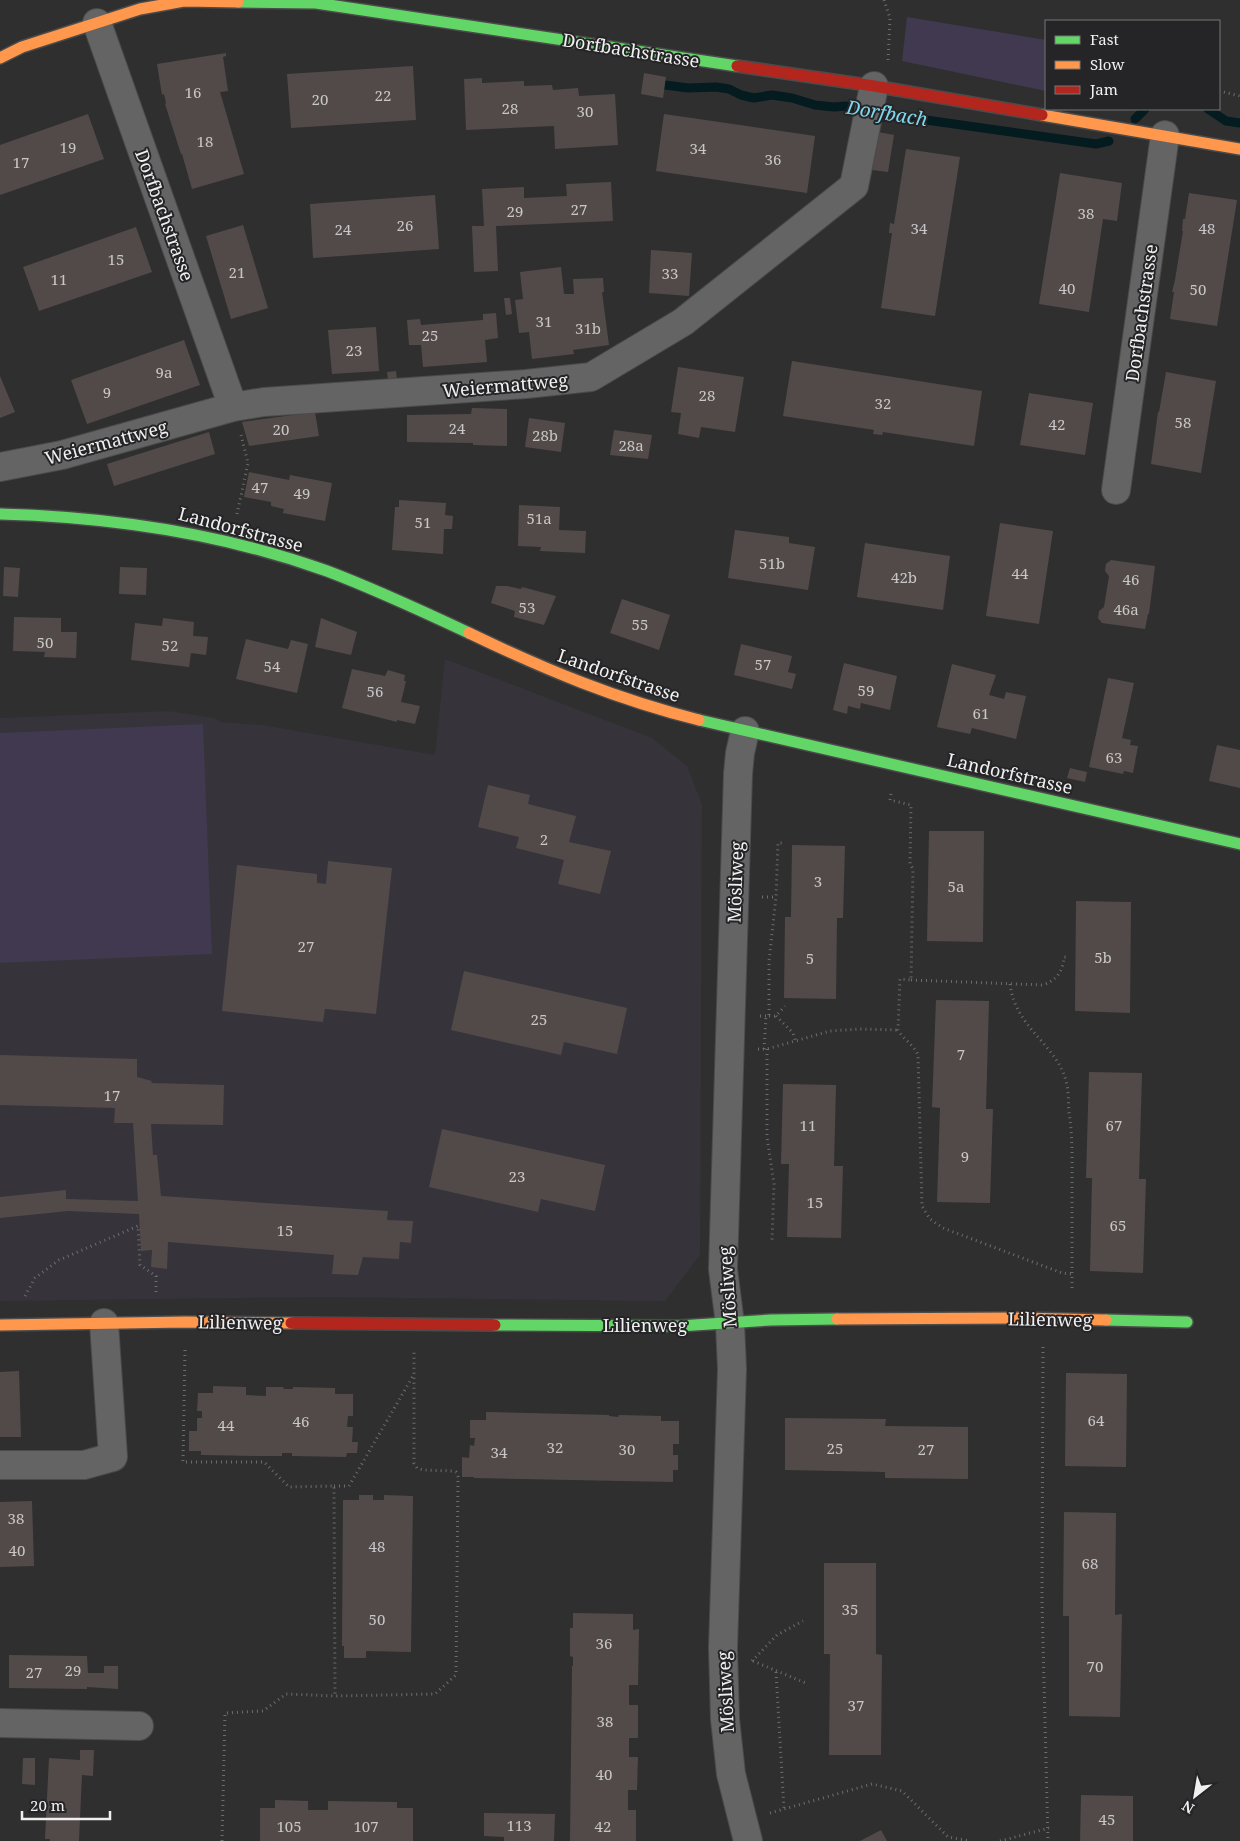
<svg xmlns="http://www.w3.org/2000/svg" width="1240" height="1841" font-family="'Noto Serif',serif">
<rect width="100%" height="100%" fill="#2f2f2f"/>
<path fill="#36333a" d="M445,659L652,738L687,766L702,804L700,1255L665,1301L325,1297L0,1301V718L168,711L214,718L221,722L262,725L435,755Z"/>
<path fill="#40394f" d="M907,17L1046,40V91L902,61Z
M203,724L212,954L0,963V733Z"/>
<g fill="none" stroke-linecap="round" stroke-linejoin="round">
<path stroke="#041b20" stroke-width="9" d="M665,85L688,88L716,87L729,89L741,95L754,98L772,95L792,98L815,105L834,107L846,106L857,111L882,117L898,116L1096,144L1109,141
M1208,109L1226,121L1240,123
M1135,119L1145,109"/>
</g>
<path fill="#524a49" d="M226,53V56L223,57L228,91L220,92L244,174L192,189L182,154H181L165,104L166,103L164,94L162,95L157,64Z
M413,66L416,120L291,128L287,74Z
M644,73L666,77L663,98L641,94Z
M482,78V83L524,81V86L552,85L553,90L578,88L579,96L615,94L618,145L555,149L554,126L466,130L464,79Z
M88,114L104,159L0,195V145Z
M664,114L815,136L807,193L656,171Z
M878,132L894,135L888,172L872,170Z
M906,149L960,157L935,316L881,308L892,233H889L890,223L894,224Z
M1060,173L1122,183L1117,221L1103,219L1089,312L1039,304Z
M611,182L613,221L496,226L498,271L474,272L472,226H484L482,189L524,187V198L567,196L566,184Z
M1189,193L1237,200L1217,326L1170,319L1174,292H1172L1175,280L1183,231H1182L1183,219H1185Z
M435,195L439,249L313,258L310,204Z
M243,225L268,308L231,319L206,236Z
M136,227L152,272L39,311L23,267Z
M651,250L692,253L689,296L649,293Z
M561,267L564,294H574L573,279L603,278L604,292H602L609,345L573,350L574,354L532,359L529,332L519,333L515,300L523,299L520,272Z
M504,298H510L512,314L506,315Z
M496,313L498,338L485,340L487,362L423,367L421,345H409L407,320L420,319L421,325L483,320V314Z
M376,327L379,371L332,374L328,330Z
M184,340L200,385L87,424L71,380Z
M792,361L982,391L974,446L883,432L882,435L873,434L874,430L783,416Z
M678,367L744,377L735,432L701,427L699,438L678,434L681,413L671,412Z
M396,371L397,380H388L387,372Z
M1166,372L1216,381L1201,473L1151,464L1158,412H1159Z
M0,376L15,412L0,418Z
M1029,393L1093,403L1085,455L1020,445Z
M472,408L507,409V446L473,445V443L407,442V415L471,414Z
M315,412L319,436L249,446L242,422Z
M529,418L565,423L561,452L525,447Z
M614,430L652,435L648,459L610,455Z
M209,432L215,454L114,486L107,464Z
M249,472L289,480L290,475L332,483L325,521L283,513L284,509L271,506V502L244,497Z
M399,500L446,503L445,515L453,516L452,529H444L443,554L392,550L395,507H399Z
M519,505L560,507L559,530L586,531L585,553L540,551L541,547L518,546Z
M1000,523L1053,531L1039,624L986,616Z
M735,530L789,537V543L815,547L808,590L728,578Z
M865,543L950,556L943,610L857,597Z
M1111,560L1155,566L1149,614H1148L1145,629L1102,623L1098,618L1099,611L1104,607L1109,576L1105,571L1106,564Z
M4,567L20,568L18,597L3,596Z
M120,567L147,568L146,595L119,594Z
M496,586H507L521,589L522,587L556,596L544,625L514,617L515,611L491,603Z
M622,599L670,615L659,650L610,633Z
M14,617L61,618V632H77L76,658L44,657L45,652L13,651Z
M163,618L194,622L193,636L208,637L206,655L191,653L189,667L131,660L135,623L162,626Z
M321,618L357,632L351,655L315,647Z
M246,639L288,649L291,640L308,644L297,693L236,679Z
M741,644L792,656L788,672L796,674L792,689L734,675Z
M844,663L897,676L890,710L861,703L860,709L848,706L847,714L833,710Z
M952,664L996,675L989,695L1004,699L1006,692L1026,696L1016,739L972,728L970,734L937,727Z
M352,669L385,676L388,670L405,675L404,681H406L401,702L420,706L415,724L397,720V722L342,708Z
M1108,678L1134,683L1122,738L1131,740L1130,745L1138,746L1133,773L1124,771L1123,774L1089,767Z
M1217,745L1240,750V788L1209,781Z
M1070,768L1087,772L1085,782L1067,778Z
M488,785L530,795L528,804L576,816L569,842L611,851L600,894L558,884L564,860L516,848L519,837L478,827Z
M929,831H984L983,942L927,941Z
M792,845L845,846L843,918H837L836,999L784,998L785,917H791Z
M328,861L392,868L376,1014L325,1009L323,1022L222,1011L237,865L317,874V883L326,884Z
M1076,901L1131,902L1130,1013L1075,1011Z
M464,971L627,1008L617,1054L564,1042L561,1055L451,1030Z
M936,1000L989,1001L986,1109H993L990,1203L937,1202L940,1108L932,1107Z
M0,1055L137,1059V1077L152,1081L151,1083L224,1085L223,1125L151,1124L153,1155H157L161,1196L388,1211L387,1220L413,1221L411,1243L400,1242L399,1259L363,1257L358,1275L332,1274L334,1255L168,1242L167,1269L151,1267L152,1250L141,1251L139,1214L68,1211L0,1218V1197L66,1190V1199L138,1201L133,1123H114L115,1108L0,1105Z
M1089,1072L1142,1073L1139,1179H1146L1143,1273L1090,1271L1092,1178H1086Z
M783,1084L836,1085L834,1166H843L841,1238L787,1237L789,1164H781Z
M442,1129L605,1165L595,1211L541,1199L538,1212L429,1187Z
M19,1371L21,1437H0V1372Z
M1066,1373L1127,1374L1126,1467L1065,1466Z
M213,1386L246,1387V1395L266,1396V1387H283L284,1389H293V1387L335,1388V1394H353V1416H348L347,1427H353L352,1442H358L357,1453H347L346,1457L292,1456V1453H282V1456H255L201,1455V1451H189V1431H197V1418H202V1411H197L198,1393H213Z
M486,1412L609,1415V1416L618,1417L619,1415L661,1416V1421H679V1444H673V1455H678V1470H673V1482L474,1478V1477H462V1457L469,1458L470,1445L474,1446L475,1438H470V1420H486Z
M785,1418L886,1419L885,1426L968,1427V1479L885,1478V1472L785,1470Z
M359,1495H373V1500H384V1495L413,1496L411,1652L366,1651V1658H344V1646H342L343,1500H359Z
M32,1501L34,1566L0,1567V1502Z
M1064,1512L1116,1513L1115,1615L1122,1614L1120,1717L1069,1716V1616H1063Z
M824,1563H876V1654L882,1655L881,1755H829L830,1654H824Z
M573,1613L633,1614V1630L639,1629L638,1685H629V1705H638V1738H629V1757H638L637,1790H628V1810H636V1841H570L572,1666H573V1657L570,1656V1628H573Z
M9,1655L87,1656L88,1673H104V1666H118V1689L87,1687V1689L9,1688Z
M80,1750H94L93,1776L82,1775L79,1841H50V1839H45L49,1758L80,1760Z
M23,1758H35V1785L22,1784Z
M1081,1795L1133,1796V1841H1080Z
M275,1800L308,1801V1810H328V1801L397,1802V1808H413V1841H260V1808H275Z
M484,1813L555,1814L554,1841H504V1837L484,1836Z
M881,1830L887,1841H860Z"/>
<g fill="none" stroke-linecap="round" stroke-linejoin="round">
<defs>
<path id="street" d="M97,23L233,407
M0,467L62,455L233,407L264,402L526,384L591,377L683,322L854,186L874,86
M1116,490L1165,135
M745,731L740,753L738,774L723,1269L730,1324L732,1369L723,1648L725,1719L731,1774L748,1841
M0,1465H84L113,1457L104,1323
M0,1723L139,1726"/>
<path id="fast" d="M238,2L316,3L737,66
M0,514C112,517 221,533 327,571C375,589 422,611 469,633
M699,720L1240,844
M1106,1320L1187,1322
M495,1325L679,1326L771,1320L837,1319"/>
<path id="slow" d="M0,58L22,47L140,9L184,1L238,2
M1042,115L1240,149
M469,633C546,670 616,699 699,720
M837,1319L1022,1318L1106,1320
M0,1325L185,1322L291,1323"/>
<path id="jam" d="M737,66L874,86L1042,115
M291,1323L495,1325"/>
</defs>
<use href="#street" stroke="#4b4b4b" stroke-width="30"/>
<use href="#fast" stroke="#4b4b4b" stroke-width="14"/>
<use href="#slow" stroke="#4b4b4b" stroke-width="14"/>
<use href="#jam" stroke="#4b4b4b" stroke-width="14"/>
<path stroke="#6d6d6d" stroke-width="3" stroke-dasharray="1 4" stroke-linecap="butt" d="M884,0L890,18L888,61
M1219,91L1240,96
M237,514L248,463L241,435
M891,794L890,800L911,805L910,864L913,869L911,980L900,979L898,1030C903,1039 914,1045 918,1055L922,1206L930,1219L943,1228L1062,1273L1072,1274
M762,897H776
M911,980L1043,985C1057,980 1063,971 1064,957H1069
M1010,984C1015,1029 1059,1045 1067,1085C1069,1094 1068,1103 1069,1112C1073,1139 1072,1164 1072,1192C1072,1225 1072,1258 1072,1291
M760,1016H769V961L776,897L778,843H782
M769,1016H776L785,1006
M776,1016L793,1033L795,1040
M758,1049H767L830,1031L860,1029L898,1030
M764,1049L766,1016
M767,1049V1137L774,1184L772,1241
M25,1296L35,1278L59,1260L138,1226L140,1265L156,1276V1296
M1043,1347L1042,1602L1048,1841
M185,1350L183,1462H264L289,1487L334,1486L335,1696
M334,1486H349L413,1376
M752,1661L777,1635L803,1621
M753,1661L808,1684
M776,1672L784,1809
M770,1813L872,1784L902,1791L948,1837L970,1841
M222,1841L225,1713L263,1711L286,1694L335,1696L435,1694L456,1675L458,1477L456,1472L452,1471L423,1470L417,1468L414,1463V1352
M1000,1841L1049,1828"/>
<use href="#street" stroke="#646465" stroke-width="28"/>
<use href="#fast" stroke="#63d668" stroke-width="11"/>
<use href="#slow" stroke="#ff974d" stroke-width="11"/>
<use href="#jam" stroke="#b3261e" stroke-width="11"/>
</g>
<g text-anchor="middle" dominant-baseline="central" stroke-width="4" stroke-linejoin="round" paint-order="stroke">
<g font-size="15" fill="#c8c6c7">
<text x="193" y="92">16</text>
<text x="383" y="95">22</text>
<text x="320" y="99">20</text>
<text x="510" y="108">28</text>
<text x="585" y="111">30</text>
<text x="205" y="141">18</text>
<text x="68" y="147">19</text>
<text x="698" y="148">34</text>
<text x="773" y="159">36</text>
<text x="21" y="162">17</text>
<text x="579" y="209">27</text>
<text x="515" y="211">29</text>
<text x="1086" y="213">38</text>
<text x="405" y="225">26</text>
<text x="919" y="228">34</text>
<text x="1207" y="228">48</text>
<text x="343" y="229">24</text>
<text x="116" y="259">15</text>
<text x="237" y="272">21</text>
<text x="670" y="273">33</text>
<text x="59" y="279">11</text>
<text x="1067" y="288">40</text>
<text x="1198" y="289">50</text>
<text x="544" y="321">31</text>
<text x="588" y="328">31b</text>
<text x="430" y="335">25</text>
<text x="354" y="350">23</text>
<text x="164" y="372">9a</text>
<text x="107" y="392">9</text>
<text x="707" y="395">28</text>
<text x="883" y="403">32</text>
<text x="1183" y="422">58</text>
<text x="1057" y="424">42</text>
<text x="457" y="428">24</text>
<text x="281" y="429">20</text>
<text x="545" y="435">28b</text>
<text x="631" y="445">28a</text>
<text x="260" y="487">47</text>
<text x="302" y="493">49</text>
<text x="539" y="518">51a</text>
<text x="423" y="522">51</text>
<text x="772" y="563">51b</text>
<text x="1020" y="573">44</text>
<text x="904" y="577">42b</text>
<text x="1131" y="579">46</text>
<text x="527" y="607">53</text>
<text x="1126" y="609">46a</text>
<text x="640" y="624">55</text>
<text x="45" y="642">50</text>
<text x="170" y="645">52</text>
<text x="763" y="664">57</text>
<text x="272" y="666">54</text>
<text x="866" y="690">59</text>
<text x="375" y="691">56</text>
<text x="981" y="713">61</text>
<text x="1114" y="757">63</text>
<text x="544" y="839">2</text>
<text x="818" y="881">3</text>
<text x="956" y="886">5a</text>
<text x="306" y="946">27</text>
<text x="1103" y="957">5b</text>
<text x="810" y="958">5</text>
<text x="539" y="1019">25</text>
<text x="961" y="1054">7</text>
<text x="112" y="1095">17</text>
<text x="808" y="1125">11</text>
<text x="1114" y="1125">67</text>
<text x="965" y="1156">9</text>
<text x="517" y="1176">23</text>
<text x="815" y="1202">15</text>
<text x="1118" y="1225">65</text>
<text x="285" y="1230">15</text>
<text x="1096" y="1420">64</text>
<text x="301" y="1421">46</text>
<text x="226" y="1425">44</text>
<text x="555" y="1447">32</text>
<text x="835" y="1448">25</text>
<text x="627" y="1449">30</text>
<text x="926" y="1449">27</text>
<text x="499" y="1452">34</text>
<text x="16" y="1518">38</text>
<text x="377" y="1546">48</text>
<text x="17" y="1550">40</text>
<text x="1090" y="1563">68</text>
<text x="850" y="1609">35</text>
<text x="377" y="1619">50</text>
<text x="604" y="1643">36</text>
<text x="1095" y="1666">70</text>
<text x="73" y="1670">29</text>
<text x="34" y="1672">27</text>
<text x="856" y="1705">37</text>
<text x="605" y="1721">38</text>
<text x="604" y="1774">40</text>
<text x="1107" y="1819">45</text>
<text x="519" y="1825">113</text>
<text x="289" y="1826">105</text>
<text x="366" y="1826">107</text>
<text x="603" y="1826">42</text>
</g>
<g font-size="18" fill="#f0f0f1" stroke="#252426">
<text transform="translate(631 50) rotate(9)">Dorfbachstrasse</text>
<text transform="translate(165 215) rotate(70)">Dorfbachstrasse</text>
<text transform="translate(1141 313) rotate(-82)">Dorfbachstrasse</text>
<text transform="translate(505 385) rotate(-5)">Weiermattweg</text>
<text transform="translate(106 442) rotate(-15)">Weiermattweg</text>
<text transform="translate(241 529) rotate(15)">Landorfstrasse</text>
<text transform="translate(619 675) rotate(19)">Landorfstrasse</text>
<text transform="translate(1010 773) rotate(13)">Landorfstrasse</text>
<text transform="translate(735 882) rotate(-88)">Mösliweg</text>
<text transform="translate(727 1287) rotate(-94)">Mösliweg</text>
<text transform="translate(1050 1319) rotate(1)">Lilienweg</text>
<text transform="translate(240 1322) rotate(1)">Lilienweg</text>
<text x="645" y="1325">Lilienweg</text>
<text transform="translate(725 1692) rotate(-93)">Mösliweg</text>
</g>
<g font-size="19" font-style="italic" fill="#7fd8ed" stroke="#252426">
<text transform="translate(887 113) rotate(9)">Dorfbach</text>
</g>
</g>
<rect x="1045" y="20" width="175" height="90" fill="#252426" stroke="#767677"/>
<rect x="1055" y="36" width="25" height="8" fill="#63d668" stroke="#767677"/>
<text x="1090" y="45" font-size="15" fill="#f0f0f1">Fast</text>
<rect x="1055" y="61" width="25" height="8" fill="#ff974d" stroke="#767677"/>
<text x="1090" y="70" font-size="15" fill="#f0f0f1">Slow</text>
<rect x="1055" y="86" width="25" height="8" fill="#b3261e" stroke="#767677"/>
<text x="1090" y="95" font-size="15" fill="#f0f0f1">Jam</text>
<g transform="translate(1195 1796) rotate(211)" stroke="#252426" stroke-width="4" paint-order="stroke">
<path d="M0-4L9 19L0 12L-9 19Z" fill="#f0f0f1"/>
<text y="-8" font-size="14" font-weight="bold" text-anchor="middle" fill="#f0f0f1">N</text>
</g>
<path d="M22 1811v8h88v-8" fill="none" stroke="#f0f0f1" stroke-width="2.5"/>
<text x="30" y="1811" font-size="15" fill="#f0f0f1" stroke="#252426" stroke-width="4" paint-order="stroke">20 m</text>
</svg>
